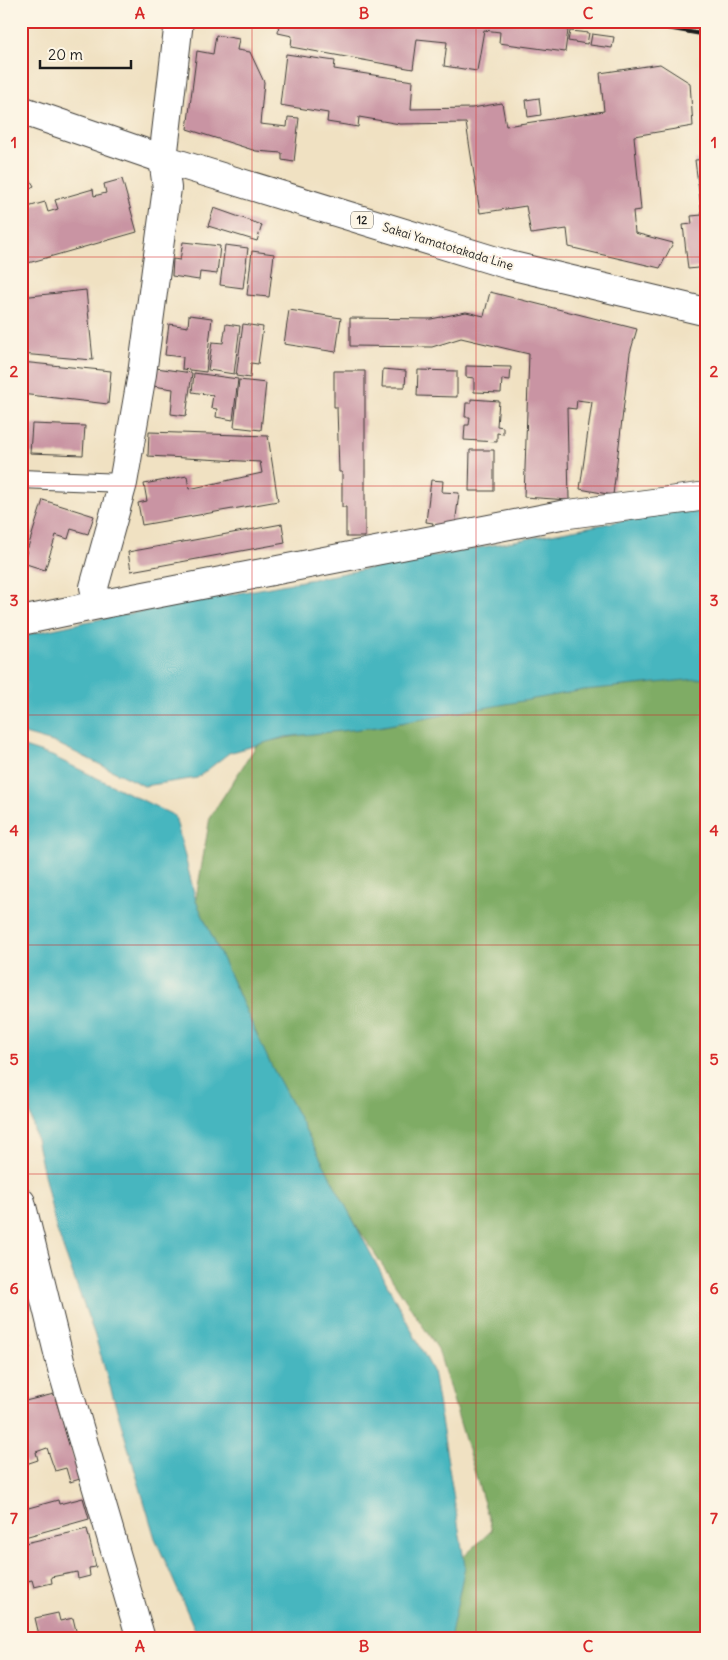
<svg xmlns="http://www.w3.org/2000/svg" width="728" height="1660" font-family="Delius,sans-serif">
<rect width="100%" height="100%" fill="#fcf5e5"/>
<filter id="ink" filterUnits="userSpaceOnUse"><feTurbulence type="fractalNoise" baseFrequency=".02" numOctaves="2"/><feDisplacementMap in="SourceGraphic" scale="10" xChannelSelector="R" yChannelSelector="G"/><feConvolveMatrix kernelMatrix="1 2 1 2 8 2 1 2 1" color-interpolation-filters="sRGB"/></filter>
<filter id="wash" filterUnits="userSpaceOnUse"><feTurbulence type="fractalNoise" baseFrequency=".0096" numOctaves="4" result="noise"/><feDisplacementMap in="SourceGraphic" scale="20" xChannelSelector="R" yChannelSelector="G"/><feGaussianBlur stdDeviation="1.12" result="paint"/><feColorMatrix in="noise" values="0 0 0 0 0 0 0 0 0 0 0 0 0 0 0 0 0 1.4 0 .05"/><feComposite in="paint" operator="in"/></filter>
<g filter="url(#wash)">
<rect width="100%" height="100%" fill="#f0e1c2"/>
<path fill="#7fac65" stroke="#4e6440" d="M707,662V1639H409L419,1599L492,1530L438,1349L260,1080L189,939L210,817L258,743Z"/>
<path fill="#47b6bf" stroke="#32696e" d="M668,512H707V678L584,690L378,727L285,737L229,753L197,778L144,786L56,743L21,733V636L85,622Z
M21,746L52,756L175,816L196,901L269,1061L433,1371L465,1566L450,1639H199L155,1538L95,1336L56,1228L21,1072Z"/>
<g id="blocks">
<path fill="#c994a3" d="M279,21H558L569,23L565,52L499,43L500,32L484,30L477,71L444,66L447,42L417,39L413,69L291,47L292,36L278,33Z
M570,31L589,33L587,44L568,41Z
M592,34L614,37L612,48L590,45Z
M216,35L239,39L237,50L250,52L264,82L260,124L287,127L288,117L299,118L294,162L282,160V153L256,151L187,129L197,51L213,54Z
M286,54L335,61L334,69L413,81L411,109L472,108L502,103L506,126L604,111L600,73L660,64L690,83L693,126L634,136L641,210L633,211L635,233L673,243L660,268L569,247L567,229L531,234L526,206L480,213L466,123L400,124L359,117L358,127L327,122L328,113L280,105Z
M539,98L541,115L528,117L526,100Z
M707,159V267L688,269L683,225L692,224L691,216L702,215L695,160Z
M21,165L34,186L21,193Z
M122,179L137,232L21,265V209L45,202L48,212L58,209L55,200L93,189L94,196L106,193L104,184Z
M214,208L262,225L257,241L208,226Z
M183,242L220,246L217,274L200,272L199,280L172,276L173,259L180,260Z
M225,245L248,248L243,288L220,285Z
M252,251L274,254L269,297L247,295Z
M86,290L93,360L21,354V297Z
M490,292L637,329L630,353L613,495L580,489L592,402L577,400L576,409L567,408L569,500L524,497L529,354L461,338L432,347L350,346V318L431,319L466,312L484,316Z
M289,310L341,318L336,352L284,344Z
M189,315L212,318L206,372L182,369L183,357L165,355L169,324L188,327Z
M226,324L240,326L234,374L208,370L212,342L223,343Z
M243,324L263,327L258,364L251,363L250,378L236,376Z
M21,362L111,371L108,404L21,394Z
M466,366L511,367L510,380L502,379L501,393L474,392V378L466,377Z
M156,368L192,373L186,416L171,414L173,389L153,386Z
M383,369L406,371L405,387H382Z
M418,370L457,371V397L417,396Z
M334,371H365V537H346V507H342V472H339L337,407H334Z
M194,373L238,379L233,420L216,417L217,409L211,408L213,395L192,392Z
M239,380L266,383L261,430L234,427Z
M471,399L499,401L497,426L503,427V434L497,433V442L464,440L465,425H469L470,417H465L466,403H471Z
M32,424L85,426L83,455L30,453Z
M149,432L268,436L278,501L142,525L138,503L147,501L144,484L187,476L189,489L262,473L260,462L148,456Z
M470,450H494V491H469Z
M431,480L443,481L442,492L459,493L455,525L444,524L443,530L432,528L433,523L426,522Z
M43,500L94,516L88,534L71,529L68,539L56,535L45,570L23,563Z
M282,524L285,543L131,571L128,552Z
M21,1328H25L30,1348L21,1350Z
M54,1394L80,1479L70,1482L66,1468L55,1471L47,1448L36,1452L38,1460L26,1464L21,1454V1402Z
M83,1498L89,1519L21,1538V1510L58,1500L59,1504Z
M87,1529L96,1567L89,1568L90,1576L78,1579L77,1572L51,1577L52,1583L34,1587L32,1580L23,1582L21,1544Z
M58,1613L60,1621L73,1618L78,1639H40L35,1618Z"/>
</g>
</g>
<g filter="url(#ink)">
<use href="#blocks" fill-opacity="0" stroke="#3c3a35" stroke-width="1"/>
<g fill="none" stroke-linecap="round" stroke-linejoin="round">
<defs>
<path id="lane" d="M21,479L123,483"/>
<path id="street" d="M98,605L561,515L707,496
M21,621L98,605L94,587L123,483L142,374L167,188L163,159L179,21
M21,1202L62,1369L141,1639"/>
<path id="primary" d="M21,110L163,159L509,265L707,312"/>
</defs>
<use href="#lane" stroke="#3c3a35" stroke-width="20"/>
<use href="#street" stroke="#3c3a35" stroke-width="30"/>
<use href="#primary" stroke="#3c3a35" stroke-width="30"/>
<use href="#lane" stroke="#fff" stroke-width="18"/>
<use href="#street" stroke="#fff" stroke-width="28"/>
<use href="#primary" stroke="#fff" stroke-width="28"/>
<path stroke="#1c1c1c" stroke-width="4" d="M627,21L707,35"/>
</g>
</g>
<path fill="none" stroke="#d62828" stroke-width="1" stroke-opacity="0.55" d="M252,21V1639M476,21V1639M21,257H707M21,486H707M21,715H707M21,945H707M21,1174H707M21,1403H707"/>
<g text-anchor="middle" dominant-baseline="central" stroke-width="4" stroke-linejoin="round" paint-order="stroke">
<rect fill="#fcf5e5" stroke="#5f5d58" stroke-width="1" x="351" y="211.5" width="22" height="17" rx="4"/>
<g font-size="11" font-weight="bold" fill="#1c1c1c">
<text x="362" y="220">12</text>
</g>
<g font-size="12" fill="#1c1c1c" stroke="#fcf5e5">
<text transform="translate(448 246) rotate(17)">Sakai Yamatotakada Line</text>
</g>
</g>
<rect width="728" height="1660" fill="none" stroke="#fcf5e5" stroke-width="55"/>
<path d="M40 60v8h91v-8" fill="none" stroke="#1c1c1c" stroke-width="2.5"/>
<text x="48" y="60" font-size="15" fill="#1c1c1c" stroke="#fcf5e5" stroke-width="4" paint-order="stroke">20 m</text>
<rect x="28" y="28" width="672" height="1604" fill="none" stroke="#d62828" stroke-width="2"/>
<g font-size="16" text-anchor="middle" font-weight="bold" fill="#d62828">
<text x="140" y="19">A</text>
<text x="364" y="19">B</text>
<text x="588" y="19">C</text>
<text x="14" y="148">1</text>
<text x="714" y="148">1</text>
<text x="14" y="377">2</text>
<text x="714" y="377">2</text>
<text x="14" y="606">3</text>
<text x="714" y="606">3</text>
<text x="14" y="836">4</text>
<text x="714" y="836">4</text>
<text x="14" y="1065">5</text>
<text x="714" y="1065">5</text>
<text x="14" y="1294">6</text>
<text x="714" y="1294">6</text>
<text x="14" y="1524">7</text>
<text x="714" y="1524">7</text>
<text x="140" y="1652">A</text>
<text x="364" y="1652">B</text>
<text x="588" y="1652">C</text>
</g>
</svg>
